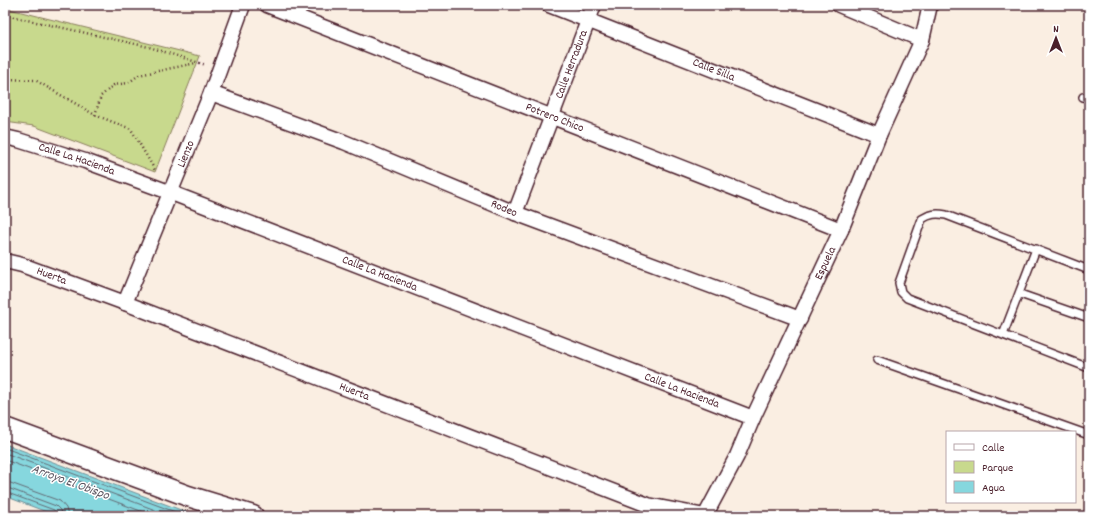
<svg xmlns="http://www.w3.org/2000/svg" width="1094" height="521" font-family="Dekko,sans-serif">
<rect width="100%" height="100%" fill="#faeee2"/>
<filter id="ink" filterUnits="userSpaceOnUse"><feTurbulence type="fractalNoise" baseFrequency=".025" numOctaves="2"/><feDisplacementMap in="SourceGraphic" scale="8" xChannelSelector="R" yChannelSelector="G"/><feConvolveMatrix kernelMatrix="1 2 1 2 8 2 1 2 1" color-interpolation-filters="sRGB"/></filter>
<g filter="url(#ink)">
<path fill="#c8d98d" stroke="#897c5c" d="M5,8L200,56L155,172L34,126L5,122Z"/>
<path fill="#86d7de" stroke="#6e8d96" d="M5,444L197,516H57L5,496Z"/>
<g fill="none" stroke-linecap="round" stroke-linejoin="round">
<path stroke="#626973" stroke-width="1" d="M5,448L186,516
M5,453L171,516
M5,460L154,516
M5,481L60,501L66,508L68,516
M5,487L56,506L60,510L62,516
M5,492L54,510L57,516"/>
<defs>
<path id="lane" d="M1083,97L1089,99
M1089,270L946,215C936,213 930,214 922,219L899,283L901,292L907,298L1089,368
M1020,294L1089,318
M1003,335L1036,249
M877,360L1089,435"/>
<g id="street">
<path id="s1" d="M267,5L841,230"/>
<path id="s2" d="M549,5L879,135"/>
<path d="M839,5L922,40"/>
<path id="s3" d="M211,93L344,142L515,213L800,319"/>
<path id="s4" d="M5,137L18,140L85,161L169,192L753,418"/>
<path id="s5" d="M515,213L594,5"/>
<path id="s6" d="M5,261L22,265L125,303L648,505L705,516"/>
<path id="s7" d="M125,303L211,93L243,5"/>
<path id="s8" d="M705,516L737,456L753,418L841,230L879,135L922,40L930,5"/>
</g>
<path id="secondary" d="M5,428L188,496L253,516"/>
</defs>
<use href="#lane" stroke="#4a1f2b" stroke-width="10"/>
<use href="#street" stroke="#4a1f2b" stroke-width="17"/>
<use href="#secondary" stroke="#4a1f2b" stroke-width="23"/>
<path stroke="#4a1f2b" stroke-width="2.5" stroke-dasharray="1 3" stroke-linecap="butt" d="M5,15L149,47L206,65
M5,79L35,80L95,115L131,129L156,172
M95,115L101,96L114,85L128,83L139,75L196,63"/>
<use href="#lane" stroke="#fff" stroke-width="7"/>
<use href="#street" stroke="#fff" stroke-width="14"/>
<use href="#secondary" stroke="#fff" stroke-width="20"/>
</g>
</g>
<g text-anchor="middle" dominant-baseline="central" stroke-width="3" stroke-linejoin="round" paint-order="stroke">
<g font-size="12" fill="#4a1f2b" stroke="#fff">
<text stroke="none"><textPath href="#s5" startOffset="159">Calle Herradura</textPath></text>
<text stroke="none"><textPath href="#s2" startOffset="177">Calle Silla</textPath></text>
<text stroke="none"><textPath href="#s1" startOffset="309">Potrero Chico</textPath></text>
<text stroke="none"><textPath href="#s7" startOffset="161">Lienzo</textPath></text>
<text stroke="none"><textPath href="#s4" startOffset="75">Calle La Hacienda</textPath></text>
<text stroke="none"><textPath href="#s3" startOffset="315">Rodeo</textPath></text>
<text stroke="none"><textPath href="#s8" startOffset="280">Espuela</textPath></text>
<text stroke="none"><textPath href="#s4" startOffset="399">Calle La Hacienda</textPath></text>
<text stroke="none"><textPath href="#s6" startOffset="49">Huerta</textPath></text>
<text stroke="none"><textPath href="#s4" startOffset="723">Calle La Hacienda</textPath></text>
<text stroke="none"><textPath href="#s6" startOffset="373">Huerta</textPath></text>
</g>
<g font-size="13" font-style="italic" fill="#5c5661" stroke="#fff">
<text transform="translate(70 483) rotate(20)">Arroyo El Obispo</text>
</g>
</g>
<rect width="1094" height="521" fill="none" stroke="#fff" stroke-width="20"/>
<rect x="10" y="10" width="1074" height="501" fill="none" stroke="#4a1f2b" stroke-width="1.5" filter="url(#ink)"/>
<rect x="946" y="431" width="130" height="72" fill="#ffffff" stroke="#b7a5aa"/>
<rect x="954" y="444" width="20" height="6" fill="#ffffff" stroke="#b7a5aa"/>
<text x="982" y="451" font-size="12" fill="#4a1f2b">Calle</text>
<rect x="954" y="461" width="20" height="12" fill="#c8d98d" stroke="#b7a5aa"/>
<text x="982" y="471" font-size="12" fill="#4a1f2b">Parque</text>
<rect x="954" y="481" width="20" height="12" fill="#86d7de" stroke="#b7a5aa"/>
<text x="982" y="491" font-size="12" fill="#4a1f2b">Agua</text>
<g transform="translate(1056 38)" stroke="#ffffff" stroke-width="3" paint-order="stroke">
<path d="M0-3L7 15L0 10L-7 15Z" fill="#4a1f2b"/>
<text y="-6" font-size="11" font-weight="bold" text-anchor="middle" fill="#4a1f2b">N</text>
</g>
</svg>
